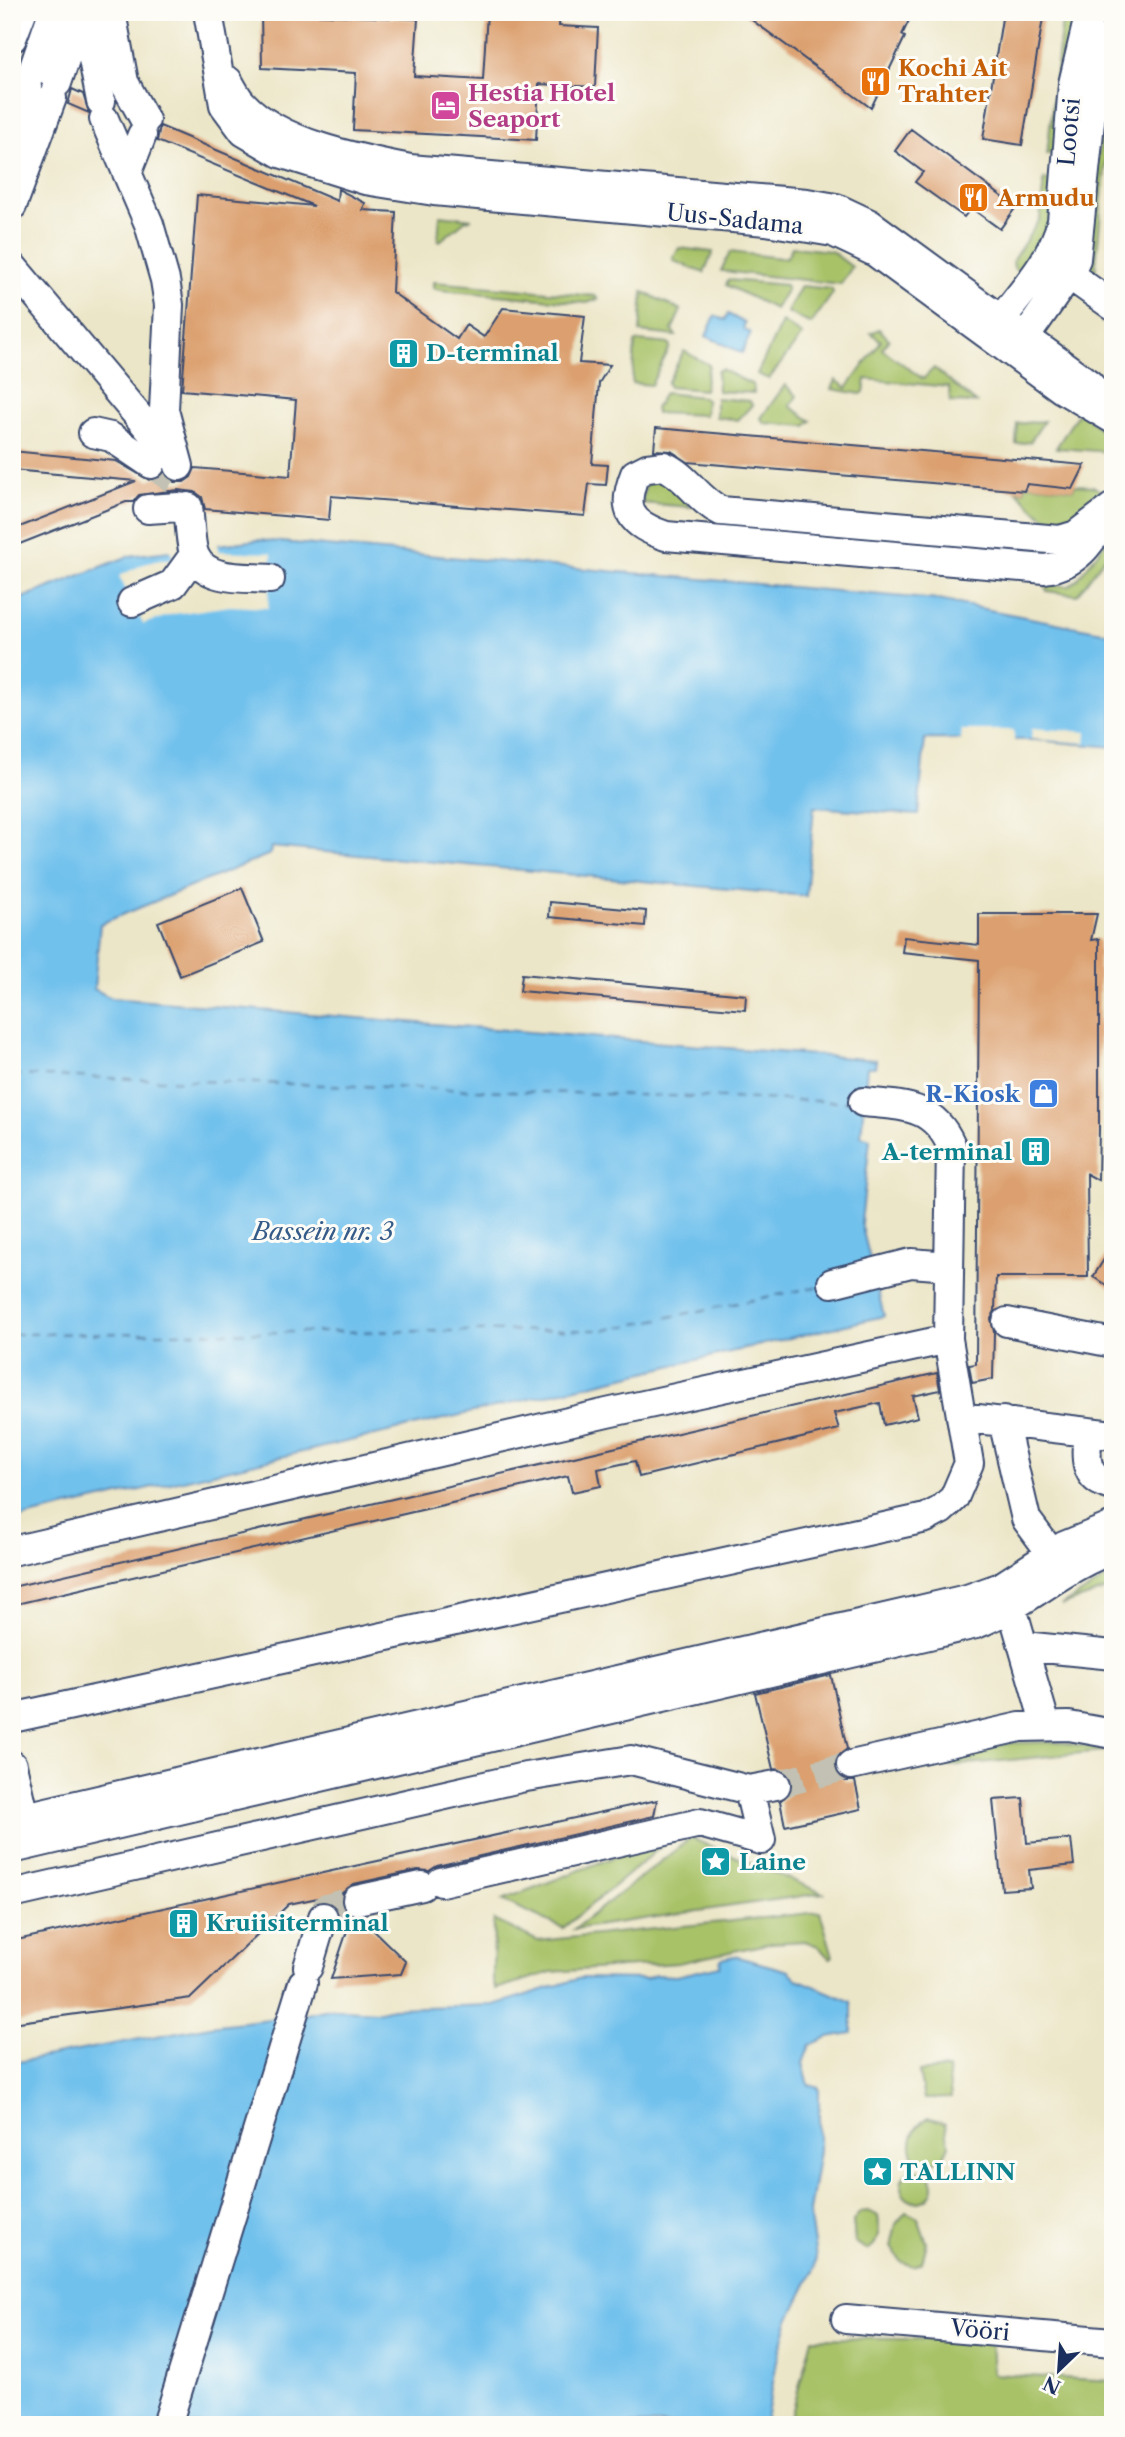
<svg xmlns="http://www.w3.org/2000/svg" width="1125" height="2437" font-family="'Libre Caslon Text',serif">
<rect width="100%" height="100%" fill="#fdfcf7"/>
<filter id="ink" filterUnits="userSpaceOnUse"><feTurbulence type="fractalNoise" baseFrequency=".0143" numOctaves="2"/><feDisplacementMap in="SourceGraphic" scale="14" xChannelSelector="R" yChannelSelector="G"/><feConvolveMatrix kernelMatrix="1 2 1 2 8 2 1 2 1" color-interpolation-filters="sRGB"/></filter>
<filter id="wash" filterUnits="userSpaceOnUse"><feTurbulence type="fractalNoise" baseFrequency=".00686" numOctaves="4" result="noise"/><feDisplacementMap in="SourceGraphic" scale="28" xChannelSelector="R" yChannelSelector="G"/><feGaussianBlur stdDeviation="1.57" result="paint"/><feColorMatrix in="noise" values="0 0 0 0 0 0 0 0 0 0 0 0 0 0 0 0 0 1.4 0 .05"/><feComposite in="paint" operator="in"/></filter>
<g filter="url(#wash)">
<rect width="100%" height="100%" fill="#ece6c8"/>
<path fill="#a8c268" stroke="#627863" stroke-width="2" d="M1063,12H1083L1058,153L1047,154Z
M1111,103L1094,286L1088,281L1084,264L1105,105Z
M1044,179L1053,181L1055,221L1026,278L1014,268L1013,260L1040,219Z
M440,215L472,219L466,220L440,241L438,239Z
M792,247L831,251L852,267L841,284L721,271L730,252L781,258L787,257Z
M679,248L713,252L704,273L674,261L673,258Z
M728,280L786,285L787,289L775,309L726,285Z
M433,282L595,296L598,299L587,303L440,290L433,288Z
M801,286L832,289L833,293L811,324L787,312Z
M643,292L681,310L672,330L676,336L640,332Z
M782,322L802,335L769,379L757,374Z
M879,329L889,339L882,349L923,379L934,368L976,403L950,402L949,387L866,379L864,392L861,394L832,389L836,380L847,388L881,341L871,333Z
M638,341L669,344L670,347L651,385L632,383L635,343Z
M684,351L709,365L704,390L669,387L667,383Z
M721,369L753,385L754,393L718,391L717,371Z
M785,385L797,396L790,406L811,421L806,426L764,423L761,418Z
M664,393L703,397L706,400L705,415L656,413L655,409Z
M716,398L750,401L752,405L738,420L716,417Z
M1080,410L1102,431L1109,452L1056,448Z
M1044,421L1030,442L1016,444L1017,424Z
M660,479L674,488L690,507L642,503L646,484Z
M1027,484L1073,489L1075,485L1093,486L1102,492C1096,501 1090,513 1083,520C1061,540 1029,505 1017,491H1024Z
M1113,532V546L1077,595L1047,591L1045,585L1069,586L1077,580Z
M1113,1575V1588L1062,1605Z
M1057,1742L1113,1750L918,1769L913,1764L1011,1743Z
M679,1832L563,1928L502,1900Z
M691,1838L823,1893L574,1929Z
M820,1912L833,1956L830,1959L818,1946L805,1941L771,1943L678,1963L551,1972L496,1989L493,1981L494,1920L538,1941Z
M948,2069L951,2098L924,2099L919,2072Z
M928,2118L945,2124L949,2145L943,2158L930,2163L915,2159C906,2144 913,2126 928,2118Z
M901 2186a16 16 0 1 1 32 0a16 16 0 1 1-32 0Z
M869,2211L878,2216C880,2228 879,2244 868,2250L855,2242L853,2221L860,2212Z
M906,2212L918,2218L927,2243L922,2262L914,2266L901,2262L891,2247L896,2224Z
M812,2338L991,2340L993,2374L1113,2381V2425H789Z"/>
<path fill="#71c1ed" stroke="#4678a6" stroke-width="2" d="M728,314L745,323L743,329L751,333L742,353L706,336L715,316L725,320Z
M258,540L938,600L1113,634V747L1036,740L925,739L918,815L814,807L806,896L271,847L270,854L100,924L94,989L111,998L876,1060L875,1067H867L861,1136L870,1139L861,1223L884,1316L12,1520V602L129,556Z
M734,1956L789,1971L797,1979L852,2002V2033L828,2037L810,2045L803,2063L809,2085L819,2088V2151L809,2212L816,2257L814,2270L788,2322L777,2361L765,2425H12V2063L210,2026L303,2015L328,2009L376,2012L392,2008L494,2005L581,1978L646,1979L655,1975L676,1976L720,1966L721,1959Z"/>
<path fill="#ece6c8" d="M218,541V551L272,553L268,608L230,606L174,614L143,624L119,576L148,562L173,558L169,547Z
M1032,728L1087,732L1086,743L1031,739Z
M961,730H1014V741H961Z"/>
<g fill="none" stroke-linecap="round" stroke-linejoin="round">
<path stroke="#355b89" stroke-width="2" stroke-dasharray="9 7" stroke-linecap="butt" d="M12,1075L852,1102
M12,1334L606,1330L821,1286"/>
</g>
<g id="blocks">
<path fill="#dca070" d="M261,12L418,19L414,76L483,80L487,12H560L559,26L598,28L595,87L539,84L536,140L353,130L356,73L262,68Z
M741,12H913L902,35L905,37L871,108Z
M1003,12H1044L1022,145L983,139Z
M72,89L83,94L89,113L68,104Z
M160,126L337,201L338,189L365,203L363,210L396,212L392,292L457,339L466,325L484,337L503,308L585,316L579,363L610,365L599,383L592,464L608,465L606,485L589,484L585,516L331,496L329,520L205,509L202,497L195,492L178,490L139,495L133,502H126L12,547V530L136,481L12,470V451L116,461L149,480L165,473L174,482H184L191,477L195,468L290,476L296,400L182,390L197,195L314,206L157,141Z
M911,129L1016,207L1000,229L971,208L964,217L915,182L923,172L895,151Z
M656,428L1085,465L1073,489L1027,484L1024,491L688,462L671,451L654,450Z
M242,888L264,942L180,976L158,922Z
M550,902L646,911L645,926L549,917Z
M979,914H1097L1091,940L1099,939V1129L1098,1180L1087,1174L1088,1277H996L995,1311L991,1319L994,1332L993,1379L972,1383L969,1365L976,1364L979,960L902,952L904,937L979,945Z
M522,974L746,995L745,1010L520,991Z
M1113,1245V1289L1093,1277Z
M937,1373L940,1390L913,1396L918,1417L884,1425L880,1403L834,1413L839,1429L639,1477L635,1461L598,1469L601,1486L572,1492L568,1476L12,1605V1587Z
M831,1675L847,1749L835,1759V1769L845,1781H855L861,1809L785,1826L780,1801L791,1791L792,1781L782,1770L773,1769L755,1693Z
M1023,1798L1027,1843L1071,1839L1074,1865L1029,1870L1031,1888L1002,1890L993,1800Z
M657,1800L654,1816L437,1866L429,1871L418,1870L354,1884L342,1893L289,1904L191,1998L12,2023V1941Z
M352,1916H359L406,1962L401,1974L331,1979Z"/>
</g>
</g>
<g filter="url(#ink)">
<use href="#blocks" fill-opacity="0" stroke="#3a4a6e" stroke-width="2"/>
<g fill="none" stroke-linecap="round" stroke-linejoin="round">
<path stroke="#c2c1b3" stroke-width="28" stroke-dasharray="28 14" stroke-linecap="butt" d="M151,464L180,484
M776,1785L851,1765
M323,1917L326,1908L357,1900"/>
<defs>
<path id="minor" d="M84,12L101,101
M111,12L124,82L145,120
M208,12L224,105L244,132L280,153L365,180L434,191L766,221L833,232L875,252L1062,389L1113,419
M12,38L22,12
M32,73L53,12
M228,81C233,89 237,98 243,104C280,144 359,159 410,169L807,203L836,208L870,224L1089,384L1105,403
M57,83L81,12
M104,119L149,224L165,280L169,305L164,410L179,466
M12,130L27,87
M127,173L142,135
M12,206L52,98
M12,266L171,455
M1053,270L1075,279L1113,306
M1002,318C1026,287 1052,260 1062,221L1073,84L1090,12
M1026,336L1068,276L1076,259L1091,112L1113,34
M93,433L111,437L151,464
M664,466C687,476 698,500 721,511L1060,540L1076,535L1113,507C1094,536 1082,564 1045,569L666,536C631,524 620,511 635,474L647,468Z
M188,507C190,519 190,546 195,556C206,582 248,577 270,579
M148,509L179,507L189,515
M132,602L173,584L194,555
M832,1283L911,1263L949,1266
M1007,1322L1113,1343
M961,1417L1088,1432C1085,1456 1083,1480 1113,1486
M1003,1421L1026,1519L1063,1569
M1088,1432L1113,1435
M12,1551L607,1413L948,1339
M1004,1592L1012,1608L1046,1726
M1023,1646L1113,1655
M12,1718L926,1518L941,1510L954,1498L969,1463L948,1339L951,1145C933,1104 903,1106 863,1102
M12,1765L28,1835
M851,1765L1020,1727L1069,1726L1113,1734
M12,1820L967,1599L1001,1587L1064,1546L1113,1526
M12,1849L976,1624C1026,1605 1065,1565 1113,1550
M441,1882L700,1823L761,1840L749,1790
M12,1894L520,1778L631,1760L749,1790L776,1785
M357,1900L422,1886
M308,1967L323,1917
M846,2319L1113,2342
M167,2425L303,1983"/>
</defs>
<use href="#minor" stroke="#3a4a6e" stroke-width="32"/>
<use href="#minor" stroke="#fff" stroke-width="28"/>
</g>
</g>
<defs>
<symbol id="restaurant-square" viewBox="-11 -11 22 22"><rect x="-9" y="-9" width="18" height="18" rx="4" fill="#e8710a" stroke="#fdfcf7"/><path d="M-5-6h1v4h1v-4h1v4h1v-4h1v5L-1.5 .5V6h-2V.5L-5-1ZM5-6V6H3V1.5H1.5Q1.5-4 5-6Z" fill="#fff"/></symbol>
<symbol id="hotel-square" viewBox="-11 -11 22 22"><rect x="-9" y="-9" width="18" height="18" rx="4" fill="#d1479c" stroke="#fdfcf7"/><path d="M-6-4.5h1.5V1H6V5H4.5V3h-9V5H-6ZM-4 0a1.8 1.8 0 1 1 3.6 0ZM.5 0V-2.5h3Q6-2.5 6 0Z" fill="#fff"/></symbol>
<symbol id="building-square" viewBox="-11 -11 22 22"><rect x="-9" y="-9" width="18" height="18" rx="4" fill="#0f9aa8" stroke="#fdfcf7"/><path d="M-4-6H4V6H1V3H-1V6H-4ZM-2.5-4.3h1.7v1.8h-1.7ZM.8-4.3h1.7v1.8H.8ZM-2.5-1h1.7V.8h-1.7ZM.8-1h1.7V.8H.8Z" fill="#fff"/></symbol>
<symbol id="shop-square" viewBox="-11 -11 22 22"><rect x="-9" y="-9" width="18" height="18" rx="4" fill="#3f7fe0" stroke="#fdfcf7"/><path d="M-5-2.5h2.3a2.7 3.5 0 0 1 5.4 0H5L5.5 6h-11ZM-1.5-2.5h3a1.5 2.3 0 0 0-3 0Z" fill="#fff"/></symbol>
<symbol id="sight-square" viewBox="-11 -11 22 22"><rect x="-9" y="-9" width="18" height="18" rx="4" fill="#0f9aa8" stroke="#fdfcf7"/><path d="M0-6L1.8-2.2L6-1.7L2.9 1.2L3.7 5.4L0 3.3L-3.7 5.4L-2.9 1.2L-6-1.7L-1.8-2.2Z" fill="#fff"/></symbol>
</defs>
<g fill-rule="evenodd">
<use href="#restaurant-square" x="858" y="64" width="35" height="35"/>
<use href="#hotel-square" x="428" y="88" width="35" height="35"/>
<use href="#restaurant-square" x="956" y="180" width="35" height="35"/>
<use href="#building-square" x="386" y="336" width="35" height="35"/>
<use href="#shop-square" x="1026" y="1076" width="35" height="35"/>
<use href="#building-square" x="1018" y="1134" width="35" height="35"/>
<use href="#sight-square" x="698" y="1844" width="35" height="35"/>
<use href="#building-square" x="166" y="1906" width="35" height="35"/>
<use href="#sight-square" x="860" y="2154" width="35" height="35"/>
</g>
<g text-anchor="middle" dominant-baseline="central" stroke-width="6" stroke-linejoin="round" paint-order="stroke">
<g font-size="23" font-weight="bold" fill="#c56008" stroke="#fdfcf7" text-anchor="start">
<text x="898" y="68">Kochi Ait<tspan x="898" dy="26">Trahter</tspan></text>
<text x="997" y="198">Armudu</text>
</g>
<g font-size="23" font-weight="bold" fill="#b23c85" stroke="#fdfcf7" text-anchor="start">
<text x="468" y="93">Hestia Hotel<tspan x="468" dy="26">Seaport</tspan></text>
</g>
<g font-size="23" fill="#1b2f5e" stroke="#fdfcf7">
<text transform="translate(1069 132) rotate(-85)">Lootsi</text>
<text transform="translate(735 219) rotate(6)">Uus-Sadama</text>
<text transform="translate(980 2330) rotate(5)">Vööri</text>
</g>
<g font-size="23" font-weight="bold" fill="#0d838f" stroke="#fdfcf7" text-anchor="start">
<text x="426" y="353">D-terminal</text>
<text x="1012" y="1152" text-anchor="end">A-terminal</text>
<text x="739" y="1862">Laine</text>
<text x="206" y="1923">Kruiisiterminal</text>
<text x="900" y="2172">TALLINN</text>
</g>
<g font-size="23" font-weight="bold" fill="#366cbe" stroke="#fdfcf7" text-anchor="end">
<text x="1020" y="1094">R-Kiosk</text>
</g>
<g font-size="24" font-style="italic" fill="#355b89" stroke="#fdfcf7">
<text x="323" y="1231">Bassein nr. 3</text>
</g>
</g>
<rect width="1125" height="2437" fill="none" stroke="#fdfcf7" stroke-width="42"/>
<g transform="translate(1059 2370) rotate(205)" stroke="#fdfcf7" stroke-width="5" paint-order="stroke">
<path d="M0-5L12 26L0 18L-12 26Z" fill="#1b2f5e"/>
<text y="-10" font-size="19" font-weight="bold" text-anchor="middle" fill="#1b2f5e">N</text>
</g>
</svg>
